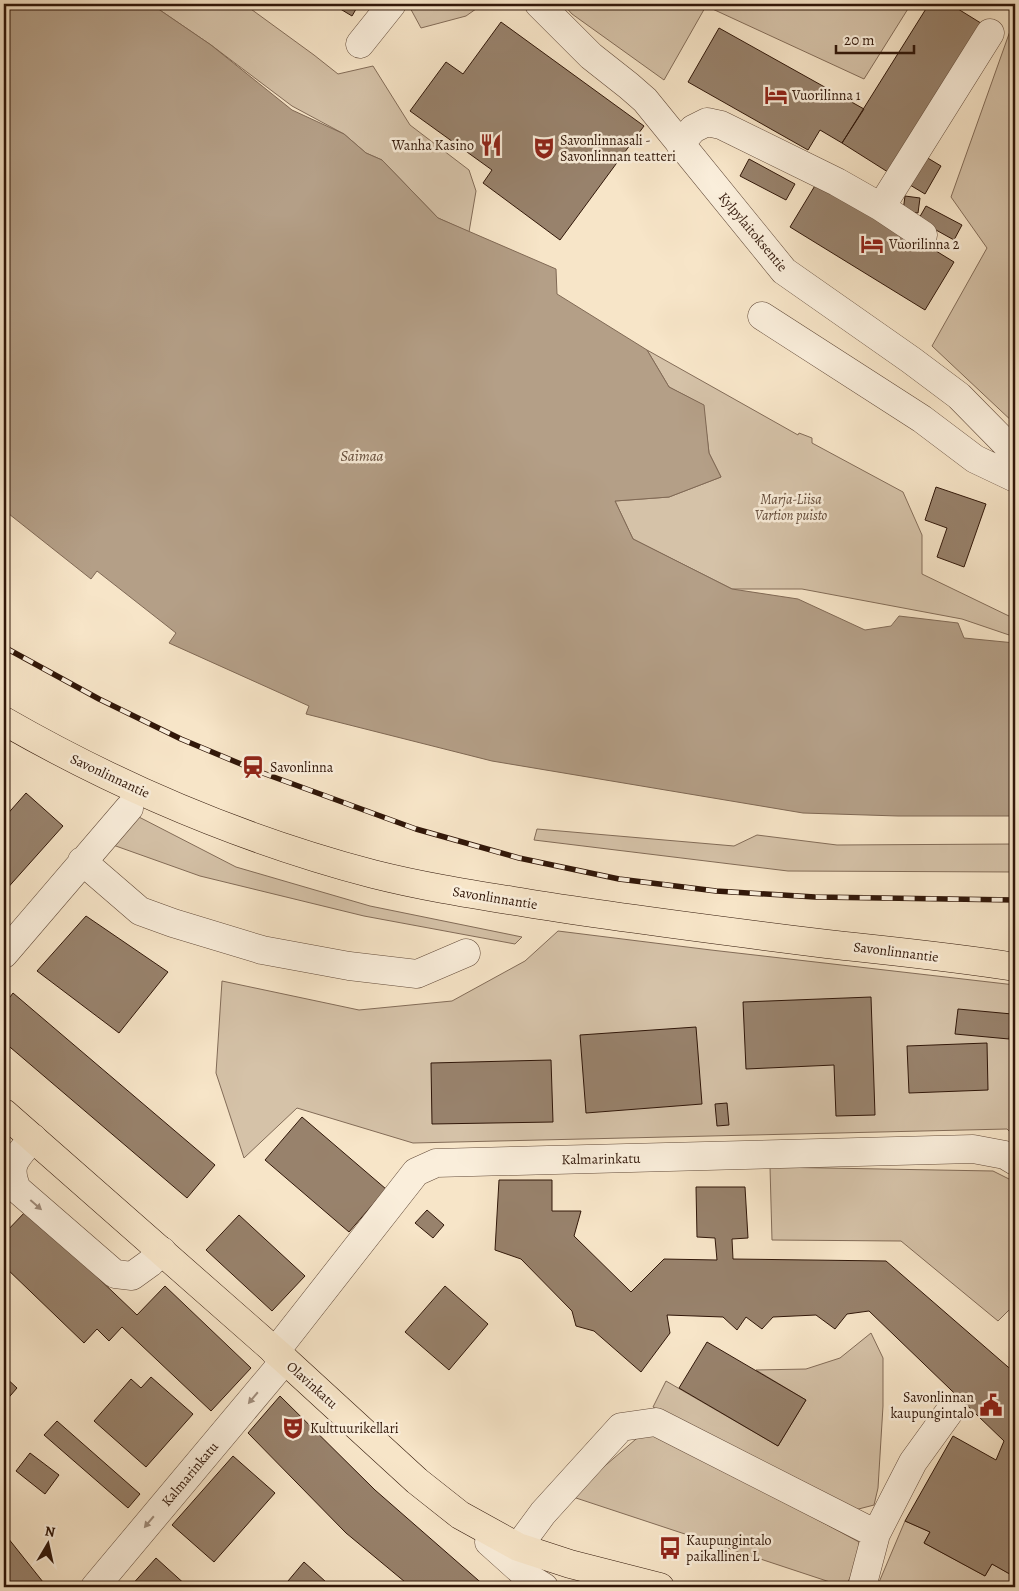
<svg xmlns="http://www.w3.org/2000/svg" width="1019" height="1591" font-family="Alegreya,serif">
<rect width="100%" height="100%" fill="#f7e5c8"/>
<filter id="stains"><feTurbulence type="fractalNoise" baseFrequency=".004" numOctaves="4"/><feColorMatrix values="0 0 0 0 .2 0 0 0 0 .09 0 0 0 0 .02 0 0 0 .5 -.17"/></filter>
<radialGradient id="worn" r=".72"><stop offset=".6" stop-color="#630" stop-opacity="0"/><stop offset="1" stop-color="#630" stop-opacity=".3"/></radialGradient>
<path fill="#d5c2a8" stroke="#836c58" d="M151,4H244L314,55L338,74L373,66L410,125L469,170L476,191L469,232L438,218L382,160L366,153L344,134L292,106L211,45Z
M408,4H483L466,16L421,28Z
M563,4H911L864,79L706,6L664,80L572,14Z
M1015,17V424L932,346L987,248L951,197Z
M647,350L798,435L799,433L812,438V443L903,492L922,535V574L1011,617L1015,621V637L962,619L802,589H732L633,539L615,501L669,497L721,477L709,453L703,405L669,387Z
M137,816L236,867L370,906L522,937L515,944L364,916L200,876L113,845Z
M537,829L734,846L757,835L837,845L1015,844V872L788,871L534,840Z
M558,931L711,950L1015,985V1137L1007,1129L413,1143L297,1108L244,1158L216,1073L222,981L359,1010L452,1001L525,961Z
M770,1167L993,1171L1013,1181L1015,1184V1304L998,1321L901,1241L772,1240Z
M871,1333L883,1358V1406L878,1488L874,1505L847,1512L653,1407L666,1381L778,1446L806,1400L756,1370L806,1369L840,1358Z
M643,1433L666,1438L859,1542L860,1559L845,1587L570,1496Z
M905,1521L930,1532L924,1543L985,1576L992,1564L1015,1577L1011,1587H877Z"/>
<path fill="#b49f87" stroke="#806955" d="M4,4H151L211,45L292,110L344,134L366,153L382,160L438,218L556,269L557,294L647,350L669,387L704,405L709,453L721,477L669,497L615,501L633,539L732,589L798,599L865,630L891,626L899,616L958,623L964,638L1015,643V816H898L803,813L492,761L306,714L309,706L169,643L176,633L97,571L91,579L4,510Z"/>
<path fill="#98826c" stroke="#311709" d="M332,4H359L352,16Z
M929,4H950L984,25L891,174L842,143Z
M501,22L644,126L560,240L483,183L492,170L410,111L446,62L463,74Z
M719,28L864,109L842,143L820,130L808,150L688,82Z
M926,157L941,166L925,194L910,185Z
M749,159L795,184L786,200L740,176Z
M819,179L954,262L925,310L790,227Z
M905,196L920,198L918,213L903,211Z
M926,206L962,225L954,240L918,220Z
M936,487L986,504L964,567L937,557L947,528L925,520Z
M26,793L63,826L4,892V818Z
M86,916L168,972L119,1033L37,971Z
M13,993L215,1165L187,1198L4,1042V1005Z
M871,997L875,1115L836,1116L834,1065L746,1069L743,1002Z
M958,1009L1012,1014L1009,1039L955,1034Z
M696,1027L702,1104L586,1113L580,1035Z
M987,1043L988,1090L909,1093L907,1046Z
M551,1060L553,1122L432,1124L431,1063Z
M727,1103L729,1125L717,1126L715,1104Z
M302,1117L386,1189L349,1232L265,1160Z
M499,1180H552V1211H581L574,1236L631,1292L664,1259L717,1260L715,1238L697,1237L696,1187H745L748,1238L732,1239L733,1259L886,1261L1015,1373V1468L1011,1477L1015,1479V1577L992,1564L985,1576L924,1543L930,1532L905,1521L953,1436L996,1460L1004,1441L869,1311L847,1314L835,1329L816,1315L773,1317L762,1329L746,1317L737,1330L723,1317L667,1315L670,1333L641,1372L594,1331L576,1326L572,1311L521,1259L495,1250Z
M27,1210L137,1315L165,1286L251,1368L211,1411L122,1327L109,1341L97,1329L84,1343L4,1266V1234Z
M427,1210L444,1225L433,1238L415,1223Z
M239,1215L305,1276L272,1311L206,1250Z
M445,1286L488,1324L449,1370L405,1332Z
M707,1342L806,1400L778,1446L679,1388Z
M4,1376L17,1388L4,1403Z
M151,1377L193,1414L146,1467L94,1421L131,1379L141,1388Z
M280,1396L375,1490L486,1587H411L346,1533L248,1433Z
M57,1421L140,1494L128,1508L44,1435Z
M30,1453L59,1475L45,1494L16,1471Z
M233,1456L275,1493L214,1562L172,1525Z
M4,1533L47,1587H4Z
M156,1558L188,1587H130Z
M304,1562L326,1582L321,1587H295L288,1581Z"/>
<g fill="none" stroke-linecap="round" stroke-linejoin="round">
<defs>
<path id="minor" d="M539,4L591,56L629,86L645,100L784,271L911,360L959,396L1015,453
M360,44L392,4
M680,144L693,129L707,122L721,125L837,182L881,207L923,235
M881,207L990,33
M762,316L922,419L975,459L1015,478
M82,861L140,911L173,923L262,950L349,966L417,974L466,953
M4,954L129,808
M33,1138C17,1158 6,1163 17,1189L115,1274L132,1276L150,1263L162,1251
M275,1352L416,1172L436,1163L973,1149L1005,1155L1015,1161
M489,1542L528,1577L544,1587
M518,1547L543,1513L621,1427L656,1422L876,1534
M95,1587L285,1360
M862,1587L876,1534L913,1462L952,1408"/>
<path id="major" d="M4,1113L285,1360L417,1481L460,1515L518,1547L570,1564L660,1587"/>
<path id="highway" d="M4,721C119,787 244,840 373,874C428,888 484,896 539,905C635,920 731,932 827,944C890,951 953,957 1015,967"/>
</defs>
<use href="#minor" stroke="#624a39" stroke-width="29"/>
<use href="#major" stroke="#311709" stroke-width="29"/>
<use href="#highway" stroke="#311709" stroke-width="29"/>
<use href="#minor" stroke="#faeedb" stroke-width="28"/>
<use href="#major" stroke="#f7e5c8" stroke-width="28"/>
<use href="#highway" stroke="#f7e5c8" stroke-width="28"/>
<defs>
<path id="rail" d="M4,647L99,699L181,739L260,772L416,829L519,858L619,879L716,891L815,897L1015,900"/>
</defs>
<use href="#rail" stroke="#311709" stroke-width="5.5"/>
<use href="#rail" stroke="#faeedb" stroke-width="4" stroke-dasharray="11" stroke-linecap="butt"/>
</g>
<defs><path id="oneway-solid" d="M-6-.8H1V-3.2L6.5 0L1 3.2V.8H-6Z" transform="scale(1.25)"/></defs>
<g fill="#a08d7c">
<use href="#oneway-solid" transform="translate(36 1205) rotate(41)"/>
<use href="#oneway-solid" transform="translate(253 1398) rotate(130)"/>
<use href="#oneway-solid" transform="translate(149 1522) rotate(130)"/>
</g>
<defs>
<symbol id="hotel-bare" viewBox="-9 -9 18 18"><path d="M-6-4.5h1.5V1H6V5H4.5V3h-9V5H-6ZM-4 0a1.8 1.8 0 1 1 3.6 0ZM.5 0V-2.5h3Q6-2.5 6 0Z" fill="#8f2418" stroke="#faeedb" stroke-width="2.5" paint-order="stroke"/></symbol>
<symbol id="restaurant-bare" viewBox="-9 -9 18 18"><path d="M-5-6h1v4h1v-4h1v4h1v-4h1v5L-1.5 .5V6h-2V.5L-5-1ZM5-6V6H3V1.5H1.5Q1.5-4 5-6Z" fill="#8f2418" stroke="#faeedb" stroke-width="2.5" paint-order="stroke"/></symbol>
<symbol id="theatre-bare" viewBox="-9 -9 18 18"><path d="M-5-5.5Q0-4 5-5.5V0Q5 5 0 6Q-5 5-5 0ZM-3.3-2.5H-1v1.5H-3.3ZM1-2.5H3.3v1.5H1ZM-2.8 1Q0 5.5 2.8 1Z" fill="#8f2418" stroke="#faeedb" stroke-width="2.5" paint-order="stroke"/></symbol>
<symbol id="station-bare" viewBox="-9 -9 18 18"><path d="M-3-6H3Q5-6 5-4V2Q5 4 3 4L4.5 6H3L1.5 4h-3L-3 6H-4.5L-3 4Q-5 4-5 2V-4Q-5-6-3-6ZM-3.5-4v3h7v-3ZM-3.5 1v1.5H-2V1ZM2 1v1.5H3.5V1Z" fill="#8f2418" stroke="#faeedb" stroke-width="2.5" paint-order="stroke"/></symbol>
<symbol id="civic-bare" viewBox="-9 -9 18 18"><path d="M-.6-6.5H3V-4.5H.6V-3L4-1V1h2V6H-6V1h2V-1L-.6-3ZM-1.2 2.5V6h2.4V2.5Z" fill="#8f2418" stroke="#faeedb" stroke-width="2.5" paint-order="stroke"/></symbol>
<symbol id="bus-bare" viewBox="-9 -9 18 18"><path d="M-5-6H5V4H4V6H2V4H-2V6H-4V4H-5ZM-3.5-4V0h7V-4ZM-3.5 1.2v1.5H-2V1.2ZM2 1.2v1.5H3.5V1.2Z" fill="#8f2418" stroke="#faeedb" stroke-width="2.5" paint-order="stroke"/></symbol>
</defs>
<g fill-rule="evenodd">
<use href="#hotel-bare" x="760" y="79" width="32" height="32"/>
<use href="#restaurant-bare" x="475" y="129" width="32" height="32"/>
<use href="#theatre-bare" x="528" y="132" width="32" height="32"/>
<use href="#hotel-bare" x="856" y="228" width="32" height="32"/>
<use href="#station-bare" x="237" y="751" width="32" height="32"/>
<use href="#civic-bare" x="975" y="1389" width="32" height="32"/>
<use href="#theatre-bare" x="277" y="1412" width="32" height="32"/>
<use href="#bus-bare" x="654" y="1532" width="32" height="32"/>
</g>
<g text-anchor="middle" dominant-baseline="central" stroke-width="5" stroke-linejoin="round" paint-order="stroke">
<g font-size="14" fill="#311709" stroke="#faeedb" text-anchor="start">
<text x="792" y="95">Vuorilinna 1</text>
<text x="560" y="140">Savonlinnasali -<tspan x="560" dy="16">Savonlinnan teatteri</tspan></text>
<text x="474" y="145" text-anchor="end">Wanha Kasino</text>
<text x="889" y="244">Vuorilinna 2</text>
<text x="270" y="767">Savonlinna</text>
<text x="974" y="1397" text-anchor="end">Savonlinnan<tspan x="974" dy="16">kaupungintalo</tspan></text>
<text x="310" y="1428">Kulttuurikellari</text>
<text x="686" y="1540">Kaupungintalo<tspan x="686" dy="16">paikallinen L</tspan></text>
</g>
<g font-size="14" fill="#311709" stroke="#faeedb">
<text transform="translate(753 232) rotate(50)">Kylpylaitoksentie</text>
<text transform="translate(110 776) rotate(25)">Savonlinnantie</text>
<text transform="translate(495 898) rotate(9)">Savonlinnantie</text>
<text transform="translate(896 952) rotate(7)">Savonlinnantie</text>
<text transform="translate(601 1159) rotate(-1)">Kalmarinkatu</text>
<text transform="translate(312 1385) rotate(42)">Olavinkatu</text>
<text transform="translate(190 1474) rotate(-50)">Kalmarinkatu</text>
</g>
<g font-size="14" font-style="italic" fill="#624a39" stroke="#faeedb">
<text x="791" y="499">Marja-Liisa<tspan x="791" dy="16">Vartion puisto</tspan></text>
</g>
<g font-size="15" font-style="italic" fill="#654d3b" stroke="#faeedb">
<text x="362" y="456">Saimaa</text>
</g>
</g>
<rect width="1019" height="1591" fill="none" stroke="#f7e5c8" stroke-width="20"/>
<rect x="5" y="5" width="1009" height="1581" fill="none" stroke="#311709" stroke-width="2.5"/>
<rect x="10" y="10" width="999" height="1571" fill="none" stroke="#311709"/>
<g transform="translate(48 1544) rotate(9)" stroke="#faeedb" stroke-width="4" paint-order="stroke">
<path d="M0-4L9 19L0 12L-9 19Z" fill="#311709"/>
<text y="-8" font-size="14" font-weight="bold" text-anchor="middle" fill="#311709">N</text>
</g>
<path d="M836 45v8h78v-8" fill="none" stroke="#311709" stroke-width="2.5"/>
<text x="844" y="45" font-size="15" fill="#311709" stroke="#faeedb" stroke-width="4" paint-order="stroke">20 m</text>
<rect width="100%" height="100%" filter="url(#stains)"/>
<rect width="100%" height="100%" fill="url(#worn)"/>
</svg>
